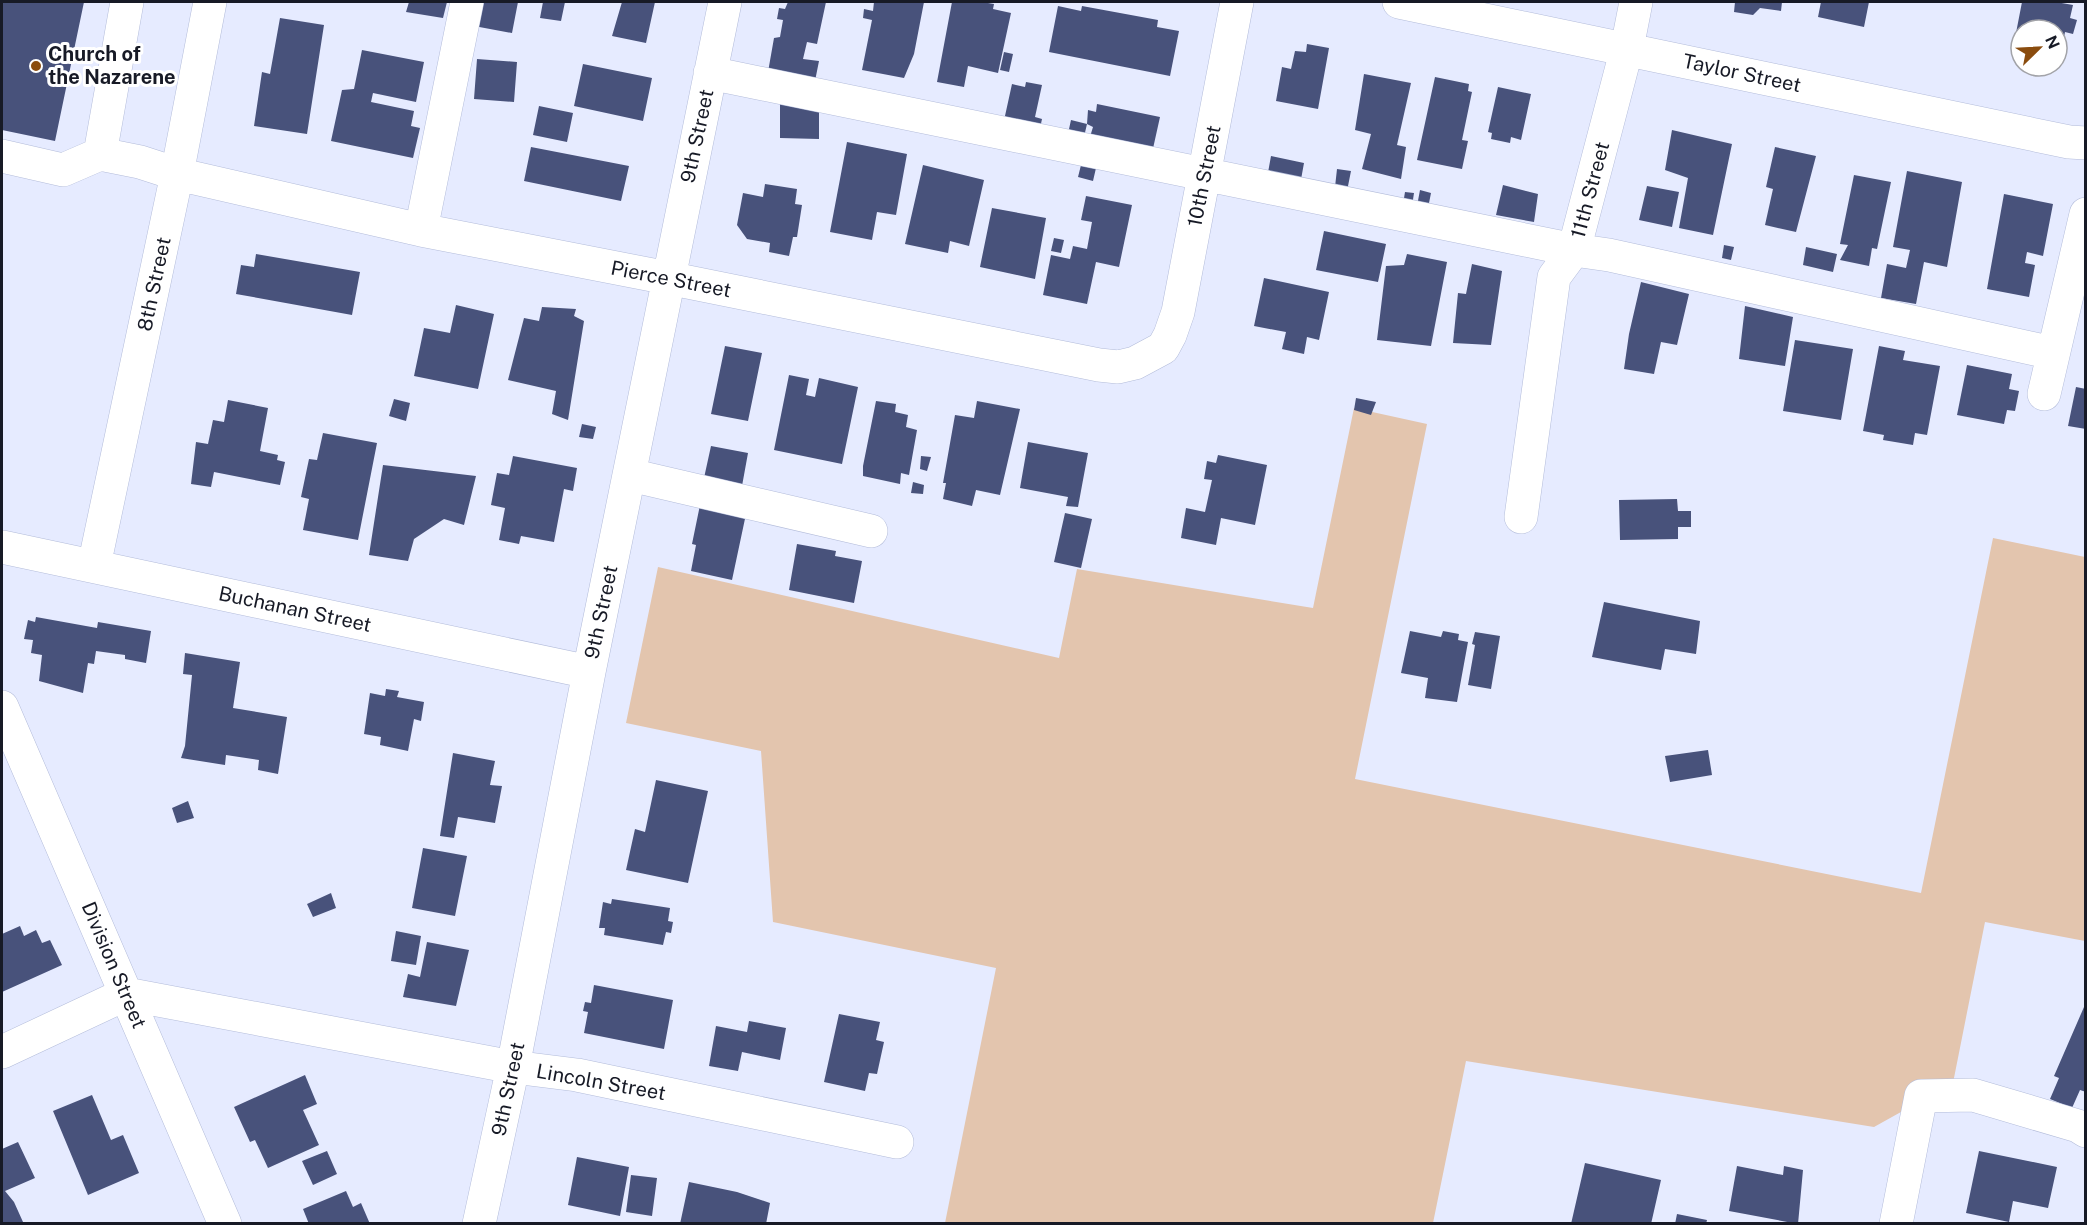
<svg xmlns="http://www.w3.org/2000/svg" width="2087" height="1225" font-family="'Public Sans',sans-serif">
<rect width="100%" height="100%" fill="#e6ebff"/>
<path fill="#e3c5ae" d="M1354,408L1427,424L1355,779L1921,893L1993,538L2085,557V941L1985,922L1953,1083L1874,1127L1466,1061L1433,1223H945L996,968L773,922L761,751L626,723L658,567L1059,658L1077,569L1313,608Z"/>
<path fill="#48527b" d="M2,2H84L55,141L2,130Z
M409,2H447L443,18L406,12Z
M479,2H518L512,33L474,26Z
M543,2H565L561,21L540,18Z
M622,2H655L646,43L612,36Z
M788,2H826L817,44L807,42L803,59L819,61L815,81L768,72L774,38L780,37L783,20L777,19L779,8L785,9Z
M874,2H924L914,54L904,78L862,70L872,20L863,18L864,9L873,11Z
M952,2H982L994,4L993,9L1011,13L998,73L968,66L964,87L937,82Z
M1735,2H1782L1781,11L1760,8L1753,15L1734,12Z
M1821,2H1869L1864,27L1818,17Z
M2022,2H2056L2073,5L2070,18L2077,20L2073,34L2065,32L2060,58H2057V30H2021V51L2015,50L2016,33Z
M1058,6L1081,11L1082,6L1158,20L1157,27L1179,31L1170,76L1049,52Z
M280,18L324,25L307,134L254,126L262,72L270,74Z
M1307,44L1329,48L1318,109L1276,101L1282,67L1291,69L1295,51L1306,52Z
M362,50L424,62L416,102L373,93L371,102L414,111L411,126L420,128L413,158L331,141L342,90L354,89Z
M1004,52L1013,54L1009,72L1000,70Z
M477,59L517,62L514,102L474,99Z
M583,64L652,78L643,121L574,106Z
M1364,74L1411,83L1397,145L1406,147L1401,179L1362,169L1371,134L1355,130Z
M1435,77L1469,84L1468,91L1472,92L1462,140L1468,141L1462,169L1417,160Z
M1026,82L1042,85L1035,117L1042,119L1039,133L1003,125L1012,84L1025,87Z
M1498,87L1531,94L1521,140L1511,137L1510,143L1491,139L1492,133L1488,132Z
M780,97L819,98V139L780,138Z
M1097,104L1160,117L1152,153L1089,140L1093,127L1087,124L1088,110L1096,112Z
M539,106L573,113L567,142L533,135Z
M1071,120L1087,124L1083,141L1067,138Z
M1672,130L1732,144L1713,235L1679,228L1688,178L1665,170Z
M847,142L907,154L896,215L877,212L872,240L830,232Z
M531,147L629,166L621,201L524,181Z
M1775,147L1816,156L1796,232L1765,225L1773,189L1766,187Z
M1271,156L1304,163L1300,185L1267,178Z
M923,165L984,180L969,246L950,241L948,253L905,244Z
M1081,165L1096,168L1093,181L1078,177Z
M1337,169L1351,171L1347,191L1335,187Z
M1907,171L1962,182L1947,267L1924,262L1916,304L1881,298L1887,264L1906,268L1910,250L1893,247Z
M1854,175L1891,182L1877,249L1872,248L1869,266L1840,260L1848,245L1840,244Z
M765,184L797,189L795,204L802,205L797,237H793L789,256L769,252L770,243L747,239L737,225L743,193L763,197Z
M1503,185L1538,194L1534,222L1496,215Z
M1647,186L1679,192L1672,227L1639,220Z
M1420,190L1431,193L1428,208L1417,206Z
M1405,192L1414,193L1412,206L1403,204Z
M2004,194L2053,204L2043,256L2027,252L2025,263L2035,265L2029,297L1987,289Z
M1086,196L1132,205L1119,267L1096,262L1087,304L1043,295L1051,255L1070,259L1073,246L1087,249L1092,222L1081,220Z
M992,208L1046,218L1035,279L980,267Z
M1324,231L1386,244L1378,282L1316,270Z
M1054,238L1064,240L1061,253L1051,251Z
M1724,245L1734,247L1731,260L1722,258Z
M1806,247L1837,254L1833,272L1803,265Z
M256,254L360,272L352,315L236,294L241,265L254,267Z
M1407,254L1447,262L1431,346L1377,340L1386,266L1404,265Z
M1472,264L1502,271L1491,345L1453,343L1458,293L1466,294Z
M1264,278L1329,292L1319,340L1307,337L1304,354L1282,349L1286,332L1254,326Z
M1641,282L1689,294L1677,345L1661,342L1654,374L1624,369L1629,334Z
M456,305L494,314L478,389L414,376L424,328L450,333Z
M1745,306L1793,317L1785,366L1739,359Z
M542,307L576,309L574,316L584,321L568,420L552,414L556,391L508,380L524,318L539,321Z
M1795,340L1853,349L1841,420L1783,411Z
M725,346L762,353L748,421L711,414Z
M1879,346L1905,351L1903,360L1940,366L1927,435L1915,433L1913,445L1883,440L1884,435L1863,431Z
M1967,365L2012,374L2009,389L2019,391L2015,411L2007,410L2004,424L1957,415Z
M789,375L809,379L806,395L815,397L819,378L858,387L842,464L774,450Z
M2076,387L2086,389V429L2068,426Z
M1356,398L1376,402L1371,415L1354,410Z
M394,399L410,403L406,421L389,416Z
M228,400L268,408L260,451L278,455L277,460L285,462L280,485L214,472L211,487L191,484L196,442L208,444L213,420L224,422Z
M876,401L896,404L895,412L908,415L906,427L917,430L909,475L901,473L900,484L863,476V466Z
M977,401L1020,409L1000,495L976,490L972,506L943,499L946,483H943L955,415L974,418Z
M582,424L596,427L593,439L579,437Z
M323,433L377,443L358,540L303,530L309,499L301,497L309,459L317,460Z
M1028,442L1088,453L1078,507L1066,506L1068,497L1020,488Z
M711,446L748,453L742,486L704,478Z
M1218,455L1267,465L1255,525L1221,518L1216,545L1181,538L1186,508L1205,512L1212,480L1204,479L1207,461L1216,463Z
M513,456L577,468L573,491L564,489L554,542L521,536L519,544L499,540L505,508L491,505L497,473L509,475Z
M921,456L931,457L927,471L920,469Z
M383,465L476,476L464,525L444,519L414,539L408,561L369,555Z
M913,482L924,485L923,494L911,493Z
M1677,499L1678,511H1691V527H1678V539L1620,540L1619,500Z
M700,505L746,514L732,580L691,571L696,545L692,544Z
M1065,513L1092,519L1081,568L1054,562Z
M797,544L836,551L835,556L862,561L854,603L789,590Z
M1604,602L1700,621L1696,654L1665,649L1661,670L1592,657Z
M36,617L97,628L98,622L151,631L146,663L125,659V655L96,651L94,664L88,663L83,693L39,681L42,655L31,653L33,640L24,639L28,620L35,622Z
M1410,631L1441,637L1443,631L1459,634L1458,640L1468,642L1457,702L1425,698L1428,678L1401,673Z
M1475,632L1500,636L1491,689L1468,685L1475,645L1472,644Z
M185,653L240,662L233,708L287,717L278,774L258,770L259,760L226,755L225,765L181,758L185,746L192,675L183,674Z
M386,689L399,691L397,697L424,702L421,721L414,719L408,751L380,745L381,737L364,734L370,693L385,696Z
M1708,750L1712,775L1670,782L1665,756Z
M453,753L495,761L490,785L502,786L495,823L458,817L454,838L440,836Z
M656,780L708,791L688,883L626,870L635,829L645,832Z
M188,801L194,818L177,823L172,808Z
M423,848L467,856L455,916L412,908Z
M331,893L336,908L313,917L307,904Z
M612,899L670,908L668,921L673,922L671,933L666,932L663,945L604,935L605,928H599L603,902L611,904Z
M20,926L24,936L36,930L42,943L50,940L62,965L2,992V934Z
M396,931L421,936L416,965L391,961Z
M427,942L469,950L456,1006L403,997L408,974L420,977Z
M594,985L673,1000L664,1049L584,1033L588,1012L583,1011L585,1002L591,1003Z
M2084,1007H2086V1092L2080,1090L2072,1108L2050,1099L2059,1078L2054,1076Z
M839,1014L880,1022L876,1040L884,1042L877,1074L869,1073L865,1091L824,1082Z
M749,1021L786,1028L780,1060L742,1052L738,1071L709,1066L716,1026L747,1032Z
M305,1075L317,1104L303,1110L319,1145L268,1168L255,1140L250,1142L234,1107Z
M92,1095L111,1140L123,1135L139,1173L88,1195L53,1111Z
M18,1142L35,1178L5,1191L14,1202L23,1222L19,1224H2V1149Z
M327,1151L337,1174L313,1185L302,1161Z
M1979,1151L2057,1167L2048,1208L2013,1201L2009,1222L1966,1213Z
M577,1157L629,1167L620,1216L568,1205Z
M1585,1163L1661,1180L1651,1224H1571Z
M1737,1166L1783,1175L1784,1166L1803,1170L1798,1224L1729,1211Z
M631,1175L657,1178L652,1216L626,1212Z
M689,1182L737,1192L770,1203L766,1224H680Z
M346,1191L353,1207L361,1203L370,1224H309L303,1209Z
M1677,1214L1707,1220L1706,1224H1675Z"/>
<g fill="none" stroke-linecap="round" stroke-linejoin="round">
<defs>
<path id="minor" d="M1399,2L2069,142L2086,143
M710,73L1574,250L1609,255L2053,353
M100,154L127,2
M2,156L63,170L100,154L140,162L177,174L421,230L668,278L1099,365L1118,367L1135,363L1163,348L1170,335L1178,312L1237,2
M421,230L467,2
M2044,394L2086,214
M630,475L871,531
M1521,517L1554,277L1574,250L1627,48L1636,2
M2,547L589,672
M94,566L177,174L210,2
M2,707L225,1224
M2,1052L126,994L513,1067L577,1075L897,1142
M479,1224L513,1067L589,672L725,2
M1896,1224L1921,1096L1973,1095L2078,1126L2086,1131"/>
</defs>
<use href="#minor" stroke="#b3bcda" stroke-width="34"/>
<use href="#minor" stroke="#fff" stroke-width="33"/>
</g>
<circle fill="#8a4c0e" stroke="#fff" stroke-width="2" cx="36" cy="66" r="6"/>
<g text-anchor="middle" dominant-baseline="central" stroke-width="6" stroke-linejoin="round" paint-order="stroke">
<g font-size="20" font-weight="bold" fill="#171a26" stroke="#fff" text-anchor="start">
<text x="48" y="54">Church of<tspan x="48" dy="23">the Nazarene</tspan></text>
</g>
<g font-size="20" fill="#171a26" stroke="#fff">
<text transform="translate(1742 73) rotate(12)">Taylor Street</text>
<text transform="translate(697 136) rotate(-78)">9th Street</text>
<text transform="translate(1204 176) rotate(-79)">10th Street</text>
<text transform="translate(1590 190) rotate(-75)">11th Street</text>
<text transform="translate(671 279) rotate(11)">Pierce Street</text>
<text transform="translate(154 284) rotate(-78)">8th Street</text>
<text transform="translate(295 609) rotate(12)">Buchanan Street</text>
<text transform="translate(601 612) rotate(-78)">9th Street</text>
<text transform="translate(114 965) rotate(67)">Division Street</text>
<text transform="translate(601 1082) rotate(10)">Lincoln Street</text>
<text transform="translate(508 1089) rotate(-78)">9th Street</text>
</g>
</g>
<rect width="2087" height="1225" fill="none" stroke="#171a26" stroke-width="6"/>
<g transform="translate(2039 48) rotate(66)"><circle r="28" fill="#ffffff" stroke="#a2a3a8" stroke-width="1.5"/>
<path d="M0-4.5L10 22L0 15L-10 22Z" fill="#8a4c0e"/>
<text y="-9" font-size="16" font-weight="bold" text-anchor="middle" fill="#171a26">N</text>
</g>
</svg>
